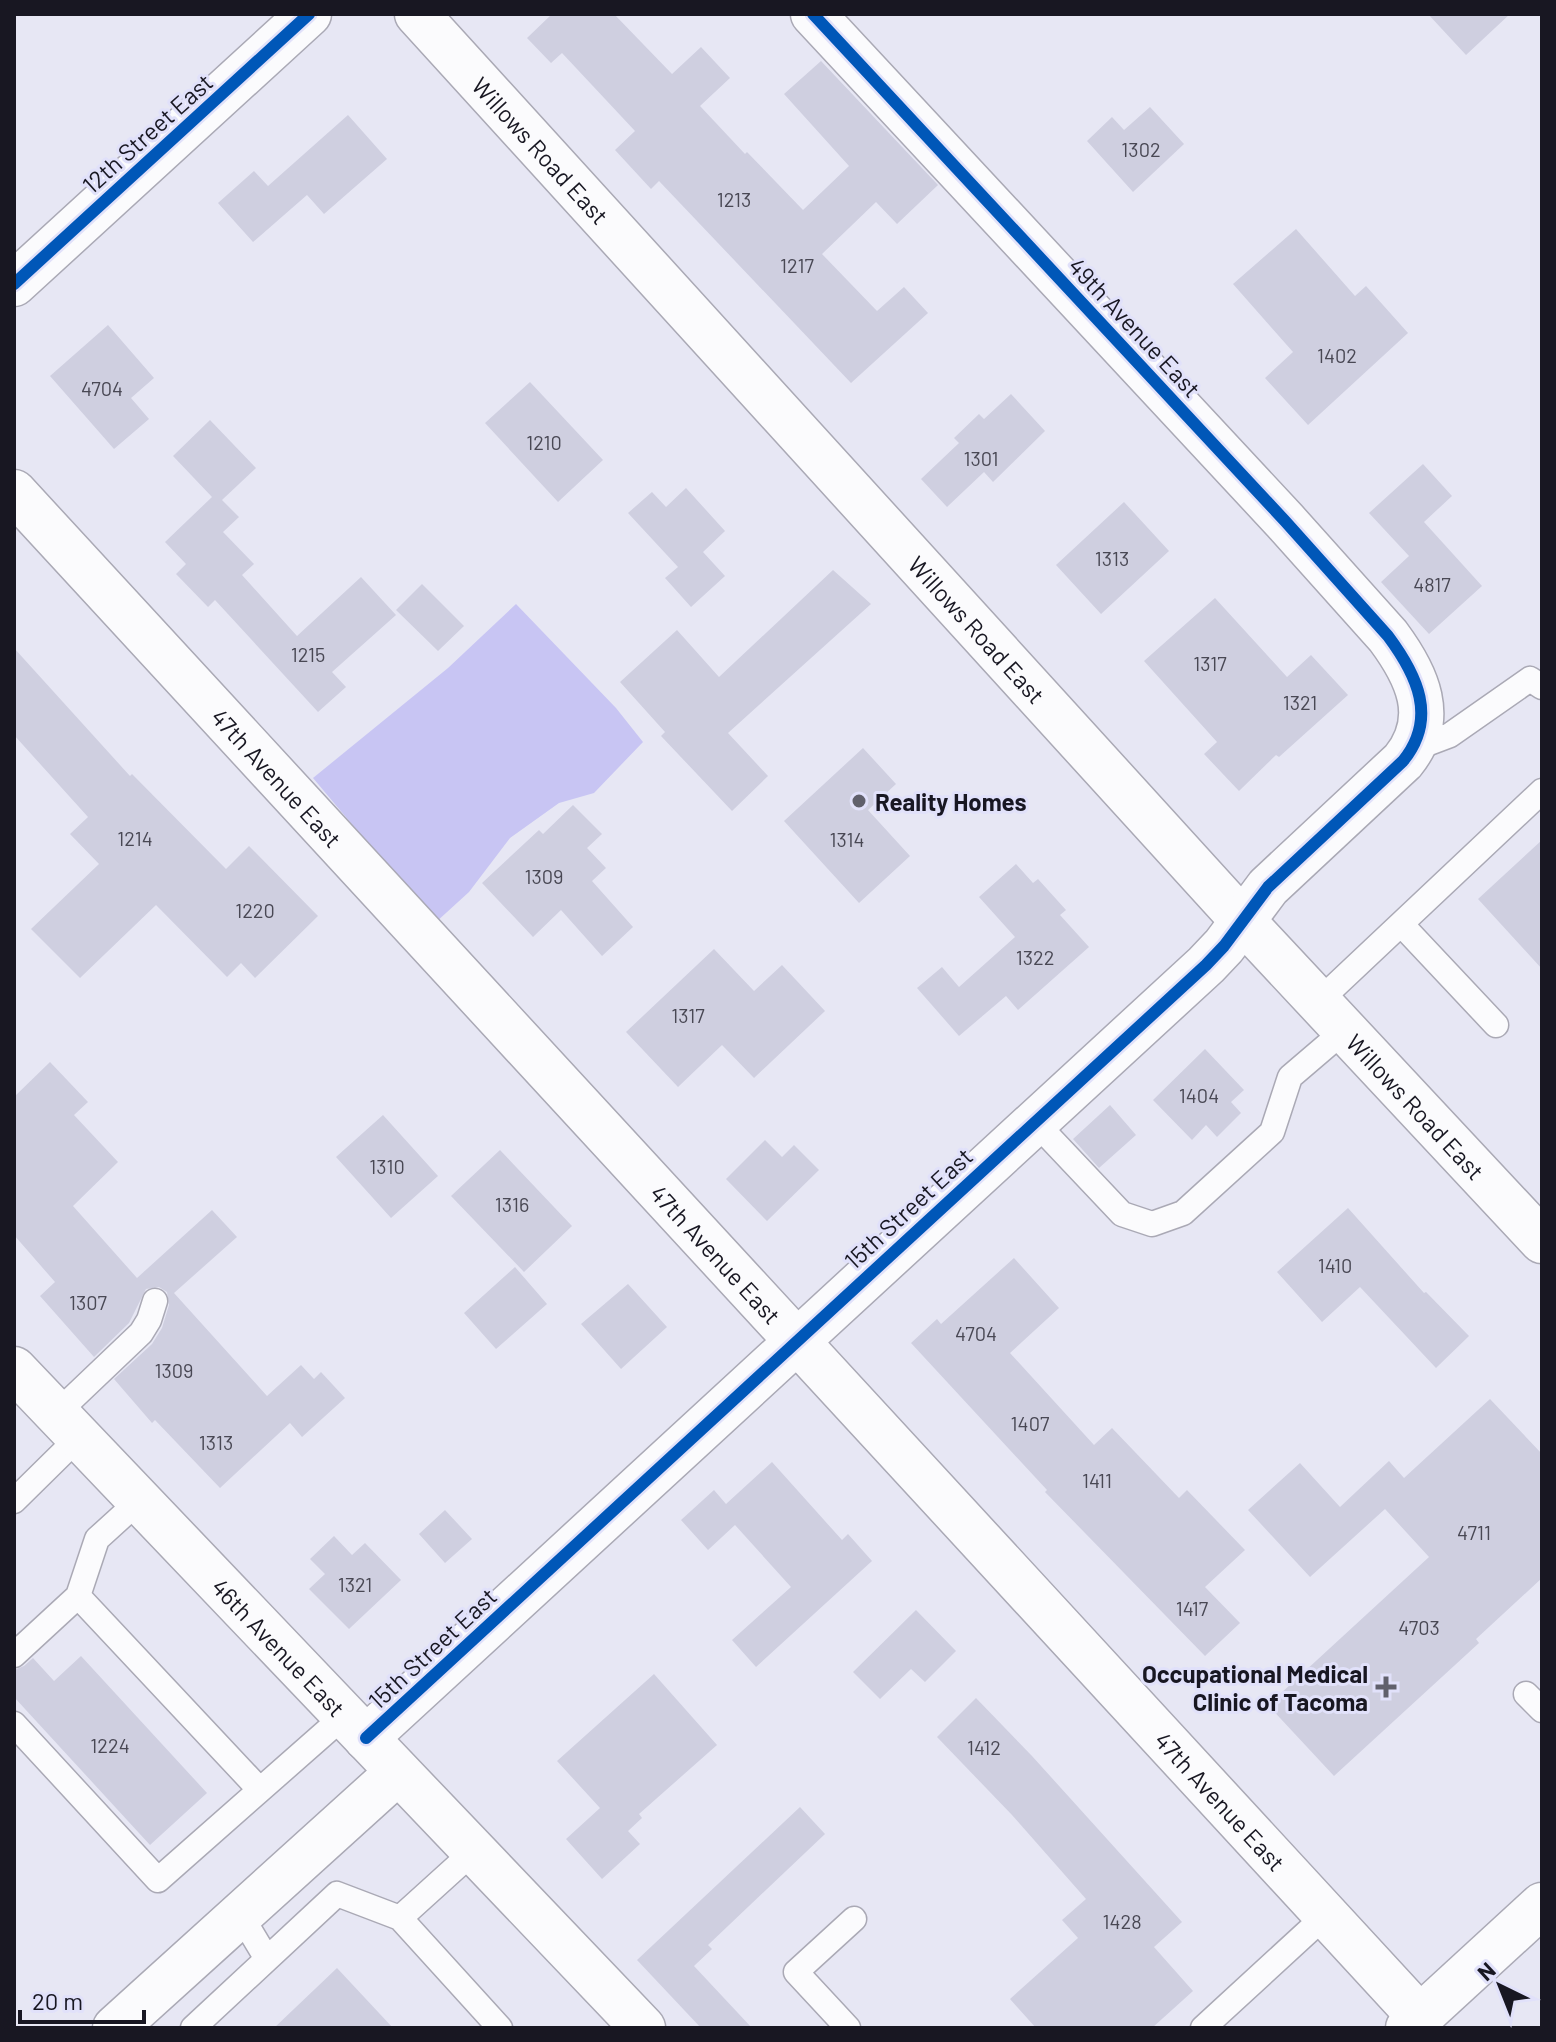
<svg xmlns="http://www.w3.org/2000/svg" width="1556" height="2042" font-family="Barlow,sans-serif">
<rect width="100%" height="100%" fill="#e7e7f4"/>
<path fill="#c8c5f3" d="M516,604L616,708L643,742L594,793L559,803L510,838L469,892L435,923L313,778L448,668Z"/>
<path fill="#cfcfe0" d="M552,14H614L672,74L701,47L730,78L700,106L745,154L747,152L803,210L849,166L784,94L821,61L938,185L897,224L876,202L822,254L877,311L904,287L928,313L851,383L659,181L651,189L615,150L635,131L562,53L551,63L527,38Z
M1428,14H1510L1466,55Z
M1150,107L1184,144L1133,192L1087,141L1112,117L1124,130Z
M348,115L387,159L324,214L307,195L253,242L218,203L254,171L268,186Z
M1296,229L1355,296L1366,286L1408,333L1308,425L1265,378L1293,352L1233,284Z
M108,325L154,378L131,398L149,419L114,449L50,376Z
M530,382L603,460L558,502L485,423Z
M1011,394L1045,431L993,482L984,472L947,507L921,479L959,443L954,438L979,414L984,419Z
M210,420L256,468L222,500L239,517L223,532L254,564L242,575L297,636L361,577L396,615L332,672L346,687L318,712L215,600L208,607L176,574L186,564L165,542L212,497L173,456Z
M1423,464L1452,496L1424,522L1482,586L1429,634L1381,582L1409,556L1369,513Z
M686,488L725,531L703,552L725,576L691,607L665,578L678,567L628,513L652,492L666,507Z
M1124,502L1169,551L1101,614L1056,565Z
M833,570L871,604L728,733L768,776L732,811L661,736L665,732L620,682L677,630L719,677Z
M422,584L464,626L438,651L396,610Z
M1215,598L1287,677L1311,655L1348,695L1279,757L1276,755L1239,791L1204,754L1217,742L1144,661Z
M14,648L130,776L132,774L226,869L249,846L318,916L255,978L241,963L227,977L156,905L80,978L31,929L99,864L70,834L88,817L14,735Z
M863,748L896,784L868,810L910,856L859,903L784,821Z
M573,805L602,834L587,848L606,868L592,881L633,927L602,956L561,910L533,937L482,883L539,830L543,834Z
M1542,840V969L1478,899Z
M1016,864L1033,883L1038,879L1066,910L1060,915L1089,947L1018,1010L1006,996L959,1036L917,988L942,967L959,987L1015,937L979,897Z
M714,949L754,991L782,965L825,1011L754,1078L722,1045L678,1087L626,1032Z
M1205,1049L1244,1090L1231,1102L1241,1113L1217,1137L1206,1125L1192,1140L1153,1100Z
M50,1062L88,1102L74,1115L118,1162L73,1206L137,1278L212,1210L237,1237L174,1293L267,1396L301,1365L314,1379L321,1372L345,1398L302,1437L290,1423L220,1488L155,1420L152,1423L114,1379L152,1344L162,1328L169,1305L167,1292L159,1287L146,1289L129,1323L94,1357L40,1296L55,1282L14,1235V1097Z
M1110,1105L1136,1135L1099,1168L1073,1139Z
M383,1115L438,1176L391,1218L336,1157Z
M765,1140L782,1157L794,1145L819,1170L767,1221L726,1179Z
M500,1150L572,1226L524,1272L451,1196Z
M1348,1208L1424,1293L1426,1292L1469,1336L1436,1368L1360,1287L1322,1322L1277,1272Z
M1014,1258L1059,1308L1010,1353L1094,1445L1112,1428L1179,1498L1187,1490L1245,1550L1205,1587L1240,1623L1205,1656L1045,1492L1047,1490L911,1343L937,1319L941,1324Z
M515,1267L547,1304L496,1349L464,1313Z
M628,1284L667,1327L621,1369L581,1324Z
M1490,1399L1542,1454V1578L1476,1639L1479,1643L1334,1776L1268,1705L1429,1557L1385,1509L1310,1577L1248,1510L1300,1463L1340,1507L1389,1461L1404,1478Z
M772,1462L842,1540L848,1534L872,1561L756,1667L732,1640L791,1587L735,1525L708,1550L681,1520L714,1490L726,1504Z
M445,1510L472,1539L445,1563L419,1534Z
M334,1536L352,1555L365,1543L401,1580L349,1629L309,1589L325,1574L310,1559Z
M916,1610L956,1651L925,1682L911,1669L880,1699L853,1672Z
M81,1656L207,1793L150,1845L14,1697V1670L24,1666L33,1658L54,1681Z
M654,1674L717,1745L639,1814L642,1818L628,1831L640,1844L602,1879L566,1839L600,1808L557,1761Z
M976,1698L1032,1756L1182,1922L1154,1947L1193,1991L1152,2028H1036L1010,1999L1078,1938L1062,1920L1086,1899L1012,1815L937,1737Z
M800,1807L825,1834L708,1945L712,1949L694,1966L752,2028H701L637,1960Z
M337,1968L393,2028H274Z"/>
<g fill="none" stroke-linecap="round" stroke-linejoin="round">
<defs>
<path id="service" d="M1413,749L1450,735L1530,679L1542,687
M1401,924L1496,1025
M1318,1002L1542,791
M1035,1122L1122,1214L1152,1224L1183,1213L1272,1132L1290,1077L1345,1030
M57,1413L141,1333L149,1320L155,1301
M14,1501L79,1437
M78,1596L97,1539L140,1500
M14,1655L78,1596L260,1790
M1526,1694L1542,1710
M14,1724L158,1880L344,1716
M240,1914L267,1959
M400,1918L474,1851
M193,2028L337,1894L400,1918L500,2028
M848,2028L796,1972L854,1919
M1203,2028L1326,1915"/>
<g id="minor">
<path id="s1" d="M417,14L1242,920L1542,1241"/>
<path id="s2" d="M14,492L1420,2017"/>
<path id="s3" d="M14,1369L643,2028"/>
<path d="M366,1738L1206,965L1224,946L1268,887L1403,761C1438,718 1417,675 1388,636L1285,521L813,14"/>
<path d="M115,2028L398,1772"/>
</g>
<path id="tertiary" d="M14,284L309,14"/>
<path id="secondary" d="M1408,2028L1542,1905"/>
</defs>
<use href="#service" stroke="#aaa9b5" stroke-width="27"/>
<use href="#minor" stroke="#aaa9b5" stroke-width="47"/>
<use href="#tertiary" stroke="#aaa9b5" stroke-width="47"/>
<use href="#secondary" stroke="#aaa9b5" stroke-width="47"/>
<use href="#service" stroke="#fbfbfd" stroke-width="24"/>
<use href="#minor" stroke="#fbfbfd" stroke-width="44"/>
<use href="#tertiary" stroke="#fbfbfd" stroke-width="44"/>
<use href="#secondary" stroke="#fbfbfd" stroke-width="44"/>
<defs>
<path id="cycleway" d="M14,284L309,14
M366,1738L1206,965L1224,946L1268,887L1403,761C1438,718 1417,675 1388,636L1285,521L813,14"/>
</defs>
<use href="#cycleway" stroke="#e1e1fa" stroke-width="17"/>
<use href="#cycleway" stroke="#0057b8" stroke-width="12"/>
</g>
<g fill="#60606c" stroke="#e1e1fa" stroke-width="3">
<circle cx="859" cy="801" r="8"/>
<path d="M1382 1675h8v8h8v8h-8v8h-8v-8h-8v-8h8z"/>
</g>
<g text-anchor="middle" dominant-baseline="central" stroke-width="6" stroke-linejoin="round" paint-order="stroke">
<g font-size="20" fill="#494854">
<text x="1141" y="149">1302</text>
<text x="734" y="199">1213</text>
<text x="797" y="265">1217</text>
<text x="1337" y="355">1402</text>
<text x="102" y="388">4704</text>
<text x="544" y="442">1210</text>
<text x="981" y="458">1301</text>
<text x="1112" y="558">1313</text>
<text x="1432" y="584">4817</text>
<text x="308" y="654">1215</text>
<text x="1210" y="663">1317</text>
<text x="1300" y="702">1321</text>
<text x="135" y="838">1214</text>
<text x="847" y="839">1314</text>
<text x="544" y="876">1309</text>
<text x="255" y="910">1220</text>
<text x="1035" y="957">1322</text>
<text x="688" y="1015">1317</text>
<text x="1199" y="1095">1404</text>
<text x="387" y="1166">1310</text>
<text x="512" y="1204">1316</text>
<text x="1335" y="1265">1410</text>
<text x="88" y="1302">1307</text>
<text x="976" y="1333">4704</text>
<text x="174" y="1370">1309</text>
<text x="1030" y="1423">1407</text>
<text x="216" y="1442">1313</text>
<text x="1097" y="1480">1411</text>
<text x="1474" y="1532">4711</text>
<text x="355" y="1584">1321</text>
<text x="1192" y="1608">1417</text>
<text x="1419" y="1627">4703</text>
<text x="110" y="1745">1224</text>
<text x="984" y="1747">1412</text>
<text x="1122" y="1921">1428</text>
</g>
<g font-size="24" fill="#181722" stroke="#e1e1fa">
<text transform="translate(147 133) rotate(-42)">12th Street East</text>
<text stroke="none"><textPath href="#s1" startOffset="184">Willows Road East</textPath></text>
<text transform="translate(1135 327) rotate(47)">49th Avenue East</text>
<text stroke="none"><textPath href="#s1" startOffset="832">Willows Road East</textPath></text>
<text stroke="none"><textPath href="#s2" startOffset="388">47th Avenue East</textPath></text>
<text stroke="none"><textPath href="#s1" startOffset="1480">Willows Road East</textPath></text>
<text transform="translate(908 1208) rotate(-43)">15th Street East</text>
<text stroke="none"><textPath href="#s2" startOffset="1036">47th Avenue East</textPath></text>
<text stroke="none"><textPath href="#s3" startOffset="384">46th Avenue East</textPath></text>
<text transform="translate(432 1648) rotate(-43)">15th Street East</text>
<text stroke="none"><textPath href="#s2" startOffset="1780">47th Avenue East</textPath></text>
</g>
<g font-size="24" font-weight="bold" fill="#181722" stroke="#e1e1fa" text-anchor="start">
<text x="875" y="801">Reality Homes</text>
<text x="1368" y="1673" text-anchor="end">Occupational Medical<tspan x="1368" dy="28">Clinic of Tacoma</tspan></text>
</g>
</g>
<rect width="1556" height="2042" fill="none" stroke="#181722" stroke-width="32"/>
<g transform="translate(1500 1986) rotate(317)" stroke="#e1e1fa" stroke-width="6" paint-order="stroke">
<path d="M0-6L14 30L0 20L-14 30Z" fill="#181722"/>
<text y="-12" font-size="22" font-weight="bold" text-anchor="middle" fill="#181722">N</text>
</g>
<path d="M20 2010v12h124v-12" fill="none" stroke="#181722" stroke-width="4"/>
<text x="32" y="2010" font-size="24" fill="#181722" stroke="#e1e1fa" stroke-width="6" paint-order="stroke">20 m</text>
</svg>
